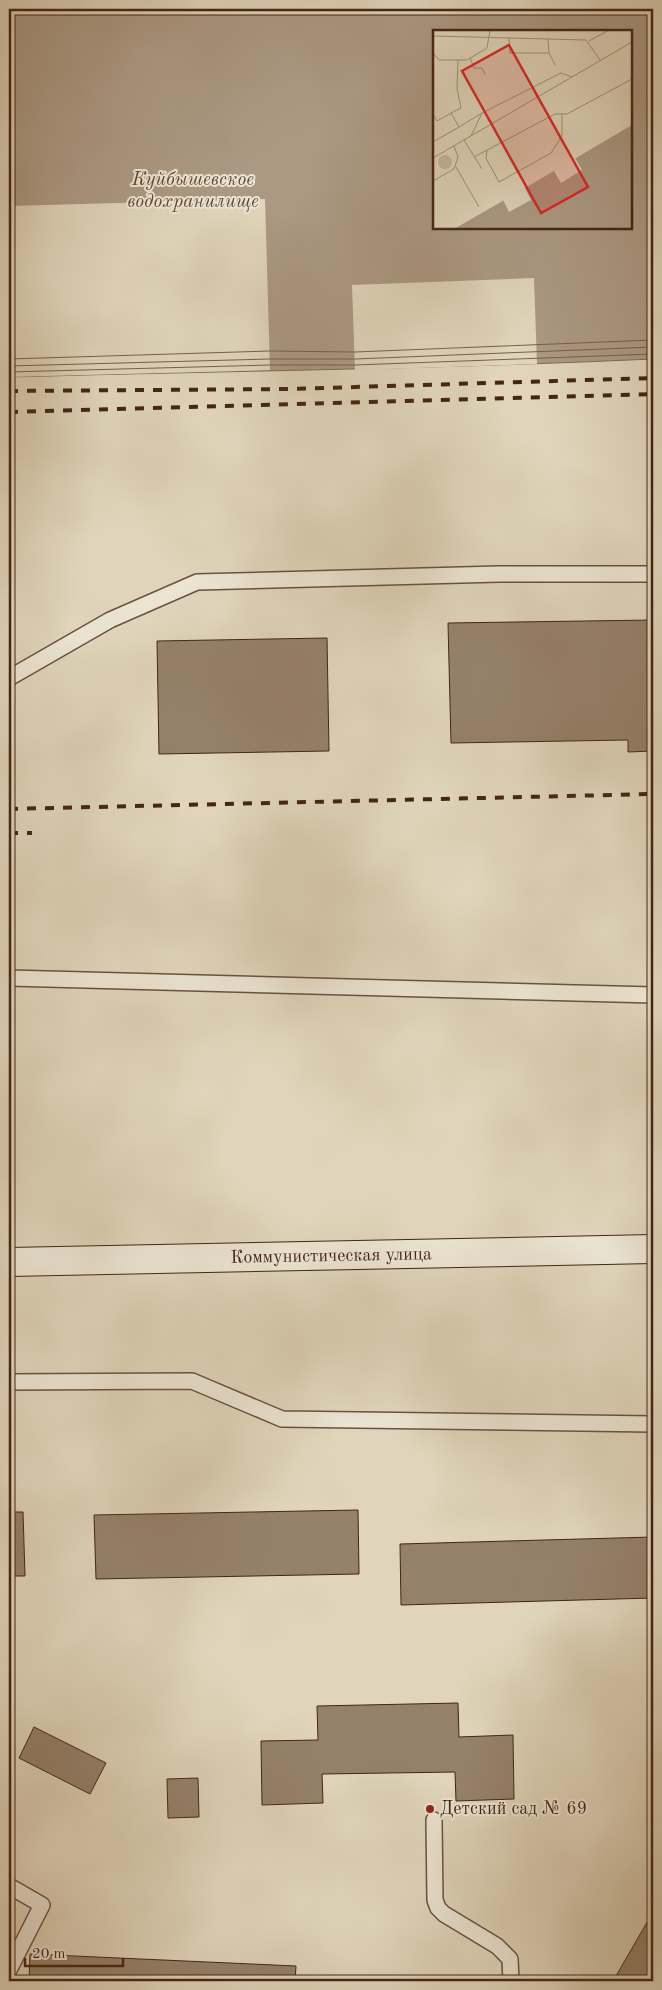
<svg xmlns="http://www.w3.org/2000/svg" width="662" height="1990" font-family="'Old Standard TT',serif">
<rect width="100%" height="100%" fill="#e0d5bb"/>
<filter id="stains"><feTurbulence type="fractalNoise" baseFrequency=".004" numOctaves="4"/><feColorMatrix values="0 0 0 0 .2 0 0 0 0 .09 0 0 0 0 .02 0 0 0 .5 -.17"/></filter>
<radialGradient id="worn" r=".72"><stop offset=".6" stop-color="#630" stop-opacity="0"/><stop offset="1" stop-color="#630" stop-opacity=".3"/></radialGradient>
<path fill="#ab9983" stroke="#826b57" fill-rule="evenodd" d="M9,9H653V359C438,369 224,371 9,377ZM434,31H631V228H434Z"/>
<path fill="#e0d5bb" d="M265,199L270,370L9,377V206Z
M534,278L537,364L355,370L352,285Z"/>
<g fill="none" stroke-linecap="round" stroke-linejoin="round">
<path stroke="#785f4c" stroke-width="1" d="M9,359L270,351L355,352L653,340
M9,366L270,359H355L653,347
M9,372L270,365H355L653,354"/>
</g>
<path fill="#95816b" stroke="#442515" d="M653,620V751L628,752V740L451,743L448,623Z
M327,638L329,751L159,754L157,641Z
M358,1510L359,1574L96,1579L94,1515Z
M9,1512H23L25,1576H9Z
M653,1537V1598L401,1605L400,1544Z
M458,1703L459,1737L513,1735L514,1799L456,1801L455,1772L322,1774L323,1803L262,1805L261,1741L318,1740L317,1706Z
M34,1727L106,1763L90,1794L19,1758Z
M198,1778L199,1817L168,1818L167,1779Z
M653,1912V1981H613Z
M30,1954L296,1966L295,1981H29Z"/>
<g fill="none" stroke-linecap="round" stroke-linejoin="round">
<defs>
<path id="lane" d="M9,678L110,620L197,582L499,574H653
M9,978L653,995
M9,1382L192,1381L282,1419L653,1424
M434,1820L435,1900L438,1908L444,1914L497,1946L510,1959L511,1981
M9,1886L42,1905L9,1970"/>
<path id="secondary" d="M9,1262L653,1249"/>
</defs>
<use href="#lane" stroke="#6b513e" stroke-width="18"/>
<use href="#secondary" stroke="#442515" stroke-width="30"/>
<use href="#lane" stroke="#ebe4d3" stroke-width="15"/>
<use href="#secondary" stroke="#ebe4d3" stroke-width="28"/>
<path stroke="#442515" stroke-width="4" stroke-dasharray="9 9" stroke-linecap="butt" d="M9,391L289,389L653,378
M9,412L653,394
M9,809L653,794
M9,833H32"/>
</g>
<circle fill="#8f2418" stroke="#ebe4d3" stroke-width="2" cx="430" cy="1809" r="5"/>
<g text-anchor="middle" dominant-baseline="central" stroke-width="4" stroke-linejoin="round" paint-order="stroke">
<g font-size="18" fill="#442515" stroke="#ebe4d3">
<text transform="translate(331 1256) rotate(-1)">Коммунистическая улица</text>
</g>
<g font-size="18" fill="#442515" stroke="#ebe4d3" text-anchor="start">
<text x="440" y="1809">Детский сад № 69</text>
</g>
<g font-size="19" font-style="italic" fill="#634836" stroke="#ebe4d3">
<text x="193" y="180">Куйбышевское<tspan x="193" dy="22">водохранилище</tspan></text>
</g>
</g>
<g transform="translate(433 30)">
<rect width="199" height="199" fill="#e0d5bb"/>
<path d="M5 132a7 7 0 1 1 14 0a7 7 0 1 1-14 0Z" fill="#c5b79f"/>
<path d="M199,95V199H21L92,158Z" fill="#ab9983"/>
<path d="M142,128L149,140L128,153L121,141ZM92,158L98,170L76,182L70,170Z" fill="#e0d5bb"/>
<path fill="none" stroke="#a28f79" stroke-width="1" d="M0,6L153,10L167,30M76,8L77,23H116M115,9L116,23L122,35M156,11L176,0M0,23L6,30H34L54,18L57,0M37,28L41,38H49L52,44M18,83L28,78L24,59L25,30M0,84L4,91L18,83L26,97L49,83M38,106L49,83L128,43L139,47M31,110L49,139M0,112L26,97M54,120L53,128L66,152L118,123L129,106V84M41,127L122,84H134L199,49M0,128L199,12M23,137L46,177M0,151L21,139L25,127L21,116"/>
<path fill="#d62828" fill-opacity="0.15" stroke="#d62828" stroke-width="2.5" d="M76,15L155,157L108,183L29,41Z"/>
<rect width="199" height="199" fill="none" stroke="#442515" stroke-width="2.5"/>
</g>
<rect width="662" height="1990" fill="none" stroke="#e0d5bb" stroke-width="30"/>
<rect x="10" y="10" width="642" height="1970" fill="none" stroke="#442515" stroke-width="2.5"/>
<rect x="15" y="15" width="632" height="1960" fill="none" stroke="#442515"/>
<path d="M25 1958v8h98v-8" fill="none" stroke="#442515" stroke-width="2.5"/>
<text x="32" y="1958" font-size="15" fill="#442515" stroke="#ebe4d3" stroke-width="4" paint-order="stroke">20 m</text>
<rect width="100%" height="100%" filter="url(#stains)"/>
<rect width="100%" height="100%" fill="url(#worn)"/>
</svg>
